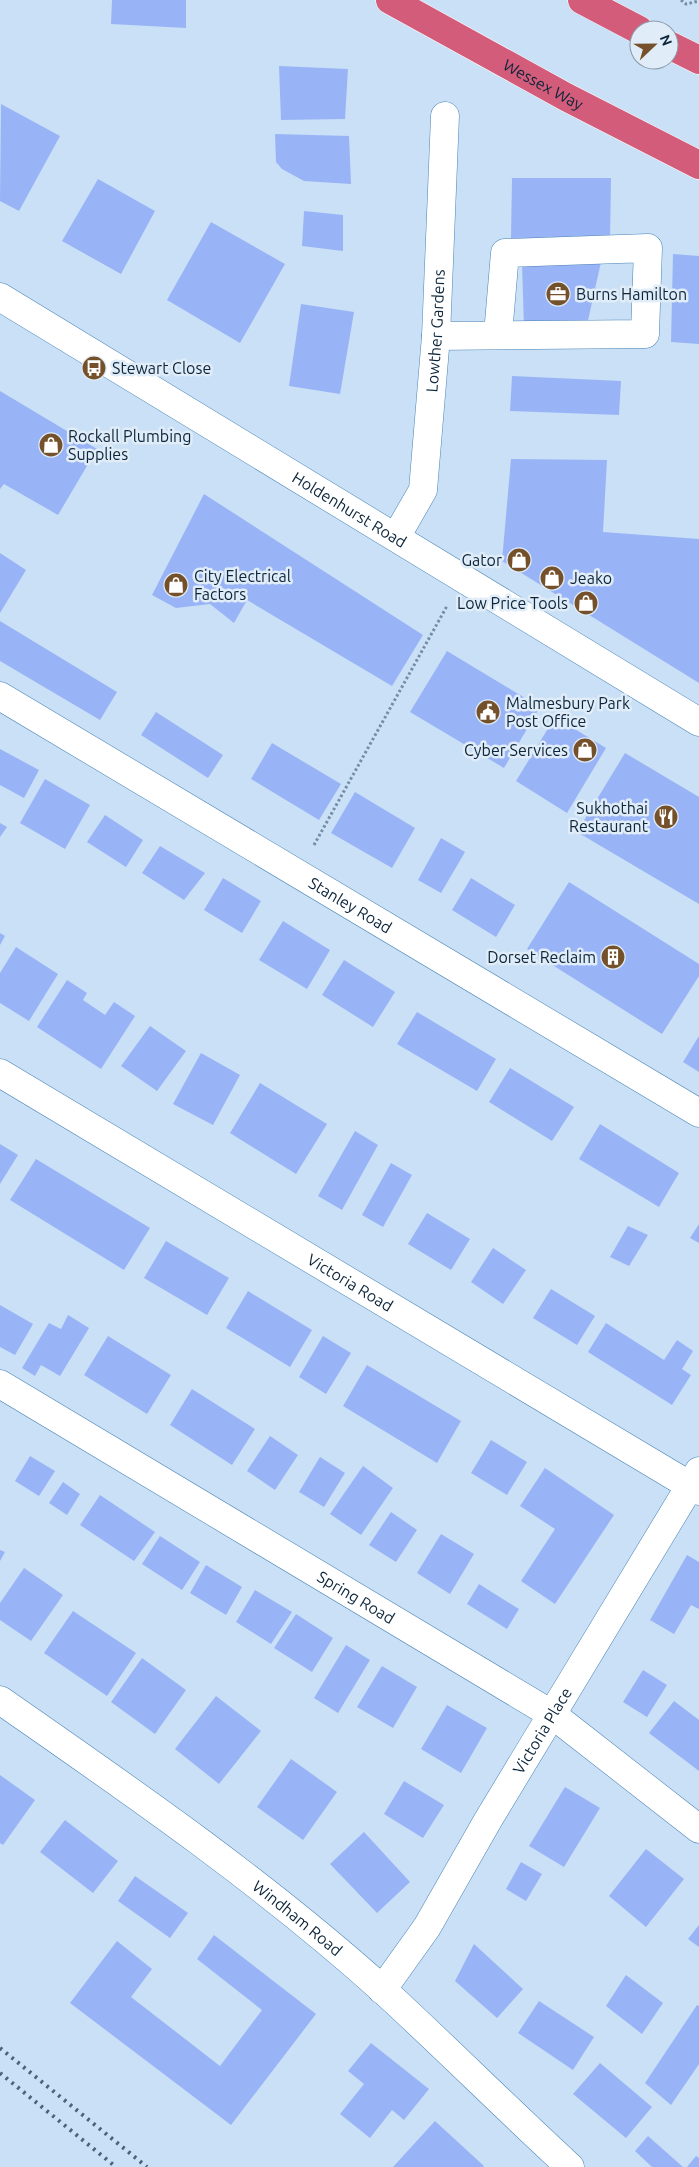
<svg xmlns="http://www.w3.org/2000/svg" width="699" height="2167" font-family="Ubuntu,sans-serif">
<rect width="100%" height="100%" fill="#c9e0f6"/>
<path fill="#99b4f6" d="M112,0H186V28L111,24Z
M279,66L348,69L345,119L281,120Z
M1,104L60,136L19,211L0,201Z
M275,134L349,136L351,184L304,181L282,169L276,162Z
M512,178H611L610,241L511,238Z
M98,179L155,211L121,274L62,241Z
M304,211L343,215V251L302,246Z
M211,222L285,264L240,343L167,300Z
M673,254L699,256V344L671,342Z
M601,262L587,325L524,327L522,264Z
M301,304L354,312L340,394L289,386Z
M512,376L621,381L619,415L510,411Z
M0,391L97,449L58,515L4,484L0,489Z
M511,459L607,460L603,532L699,539V683L502,561Z
M204,494L423,635L392,686L247,600L234,623L210,604L176,608L152,595Z
M0,553L26,570L0,613Z
M0,621L117,692L100,720L0,661Z
M447,651L540,707L504,768L410,712Z
M156,712L223,755L208,778L141,735Z
M555,717L606,748L567,813L516,781Z
M272,743L341,784L319,820L251,779Z
M0,749L39,770L24,798L0,785Z
M625,753L699,797V904L577,832Z
M45,779L90,805L65,849L20,823Z
M355,792L415,828L392,868L331,833Z
M105,815L143,840L126,867L87,842Z
M0,823L7,827L0,837Z
M441,838L465,852L441,893L418,880Z
M160,846L205,873L184,900L142,873Z
M223,878L261,901L242,933L204,910Z
M471,878L515,905L496,937L452,910Z
M569,882L699,964V976L662,1034L527,949Z
M283,921L330,950L307,989L259,960Z
M0,933L5,936L0,945Z
M16,947L58,974L29,1021L0,1003V973Z
M344,960L395,992L373,1027L322,995Z
M67,980L87,993L83,1000L105,1015L114,1002L135,1016L101,1069L37,1027Z
M417,1012L496,1059L477,1091L397,1044Z
M150,1026L186,1051L157,1091L121,1066Z
M699,1036V1072L683,1062Z
M201,1053L240,1075L213,1125L173,1104Z
M510,1068L574,1107L552,1141L489,1102Z
M260,1083L327,1124L296,1174L230,1133Z
M600,1124L679,1173L659,1207L579,1159Z
M355,1131L378,1145L342,1210L318,1196Z
M0,1144L18,1155L0,1184Z
M36,1159L150,1228L124,1270L10,1200Z
M391,1163L412,1175L383,1227L362,1215Z
M427,1213L470,1239L451,1270L408,1244Z
M699,1224V1243L690,1238Z
M628,1226L648,1235L629,1266L610,1257Z
M166,1241L229,1278L207,1315L144,1278Z
M493,1248L526,1270L503,1304L471,1282Z
M551,1289L595,1316L577,1345L533,1318Z
M248,1291L312,1330L290,1367L226,1328Z
M0,1305L33,1324L15,1355L0,1347Z
M68,1315L89,1328L60,1376L41,1365L35,1376L22,1368L49,1323L61,1329Z
M606,1323L664,1360L677,1340L693,1351L682,1369L691,1375L672,1405L588,1352Z
M108,1336L171,1375L147,1414L84,1375Z
M323,1336L351,1353L326,1394L299,1377Z
M367,1365L461,1421L437,1463L343,1406Z
M192,1389L255,1429L232,1465L170,1425Z
M270,1436L298,1455L275,1490L247,1471Z
M491,1440L527,1462L507,1495L471,1473Z
M30,1456L55,1471L39,1496L15,1481Z
M320,1457L345,1473L324,1507L299,1492Z
M363,1466L393,1488L361,1535L330,1514Z
M545,1468L614,1515L555,1604L521,1581L555,1529L520,1506Z
M63,1482L80,1494L67,1515L49,1503Z
M100,1495L155,1532L134,1561L80,1525Z
M391,1512L417,1530L396,1562L369,1545Z
M441,1534L474,1554L450,1594L417,1573Z
M160,1536L200,1562L182,1590L142,1564Z
M0,1550L5,1552L0,1561Z
M687,1555L699,1562V1609L691,1605L674,1634L650,1620Z
M206,1565L242,1587L226,1615L190,1593Z
M24,1568L63,1595L31,1641L0,1620V1603Z
M479,1584L519,1609L507,1629L467,1604Z
M255,1590L292,1612L271,1644L236,1622Z
M73,1611L136,1653L107,1696L44,1653Z
M296,1614L333,1638L312,1672L274,1648Z
M346,1645L370,1660L338,1713L314,1698Z
M142,1658L186,1690L155,1734L111,1702Z
M382,1666L417,1687L393,1728L357,1707Z
M643,1670L667,1685L647,1717L623,1702Z
M216,1696L261,1731L219,1784L175,1749Z
M674,1701L699,1720V1771L649,1733Z
M447,1705L487,1728L461,1773L421,1749Z
M291,1759L337,1792L303,1840L257,1807Z
M0,1775L35,1800L3,1845L0,1843Z
M404,1781L444,1805L423,1838L384,1814Z
M565,1787L600,1808L564,1867L529,1846Z
M65,1820L118,1861L93,1893L40,1852Z
M364,1832L410,1882L377,1913L330,1864Z
M646,1849L684,1879L646,1927L609,1896Z
M521,1862L542,1874L526,1901L506,1889Z
M135,1876L188,1913L170,1938L118,1901Z
M699,1925V1947L688,1939Z
M214,1935L316,2014L231,2125L70,2003L117,1941L152,1969L131,1997L220,2066L262,2010L197,1959Z
M474,1944L523,1989L497,2018L455,1981Z
M626,1975L663,2003L642,2034L606,2006Z
M539,2001L594,2037L573,2070L518,2033Z
M697,2005L699,2006V2064L671,2105L645,2083Z
M371,2043L429,2089L404,2120L392,2110L370,2138L340,2114L364,2084L348,2071Z
M600,2063L652,2107L626,2138L573,2094Z
M435,2121L484,2166L483,2167H393Z
M648,2136L683,2167H652L635,2151Z
M696,2156L699,2158V2167H687Z"/>
<g fill="none" stroke-linecap="round" stroke-linejoin="round">
<defs>
<g id="minor">
<path id="s1" d="M0,297L699,722"/>
<path d="M436,336L645,334L648,248L505,253L498,334"/>
<path id="s2" d="M396,537L423,490L436,336L445,116"/>
<path id="s3" d="M0,696L699,1113"/>
<path id="s4" d="M0,1073L699,1491"/>
<path id="s5" d="M0,1384L553,1715L699,1829"/>
<path id="s6" d="M0,1700C131,1791 264,1883 383,1990C446,2048 507,2109 570,2167"/>
<path id="s7" d="M382,1990L427,1927L488,1820L699,1471"/>
</g>
<g id="highway">
<path id="s8" d="M390,0L566,97L699,165"/>
<path d="M582,0L639,30"/>
<path d="M669,45L699,60"/>
</g>
</defs>
<use href="#minor" stroke="#4983b6" stroke-width="29"/>
<use href="#highway" stroke="#fff" stroke-width="29"/>
<path stroke="#758da3" stroke-width="3" stroke-dasharray="2.5 2.5" stroke-linecap="butt" d="M681,0L686,4L699,1
M314,845L447,606"/>
<use href="#minor" stroke="#fff" stroke-width="28"/>
<use href="#highway" stroke="#d35c7a" stroke-width="28"/>
<path stroke="#4b6379" stroke-width="4" stroke-dasharray="2.5 5" stroke-linecap="butt" d="M0,2048L147,2167
M0,2073L116,2167"/>
</g>
<defs>
<symbol id="office-disc" viewBox="-11 -11 22 22"><circle r="9.5" fill="#75512b" stroke="#e0ecf7"/><path d="M-6-3h4V-5.5h4V-3h4V5H-6ZM-1-4.5V-3h2v-1.5ZM-6 0V1H6V0Z" fill="#fff"/></symbol>
<symbol id="bus-disc" viewBox="-11 -11 22 22"><circle r="9.5" fill="#75512b" stroke="#e0ecf7"/><path d="M-5-6H5V4H4V6H2V4H-2V6H-4V4H-5ZM-3.5-4V0h7V-4ZM-3.5 1.2v1.5H-2V1.2ZM2 1.2v1.5H3.5V1.2Z" fill="#fff"/></symbol>
<symbol id="shop-disc" viewBox="-11 -11 22 22"><circle r="9.5" fill="#75512b" stroke="#e0ecf7"/><path d="M-5-2.5h2.3a2.7 3.5 0 0 1 5.4 0H5L5.5 6h-11ZM-1.5-2.5h3a1.5 2.3 0 0 0-3 0Z" fill="#fff"/></symbol>
<symbol id="civic-disc" viewBox="-11 -11 22 22"><circle r="9.5" fill="#75512b" stroke="#e0ecf7"/><path d="M-.6-6.5H3V-4.5H.6V-3L4-1V1h2V6H-6V1h2V-1L-.6-3ZM-1.2 2.5V6h2.4V2.5Z" fill="#fff"/></symbol>
<symbol id="restaurant-disc" viewBox="-11 -11 22 22"><circle r="9.5" fill="#75512b" stroke="#e0ecf7"/><path d="M-5-6h1v4h1v-4h1v4h1v-4h1v5L-1.5 .5V6h-2V.5L-5-1ZM5-6V6H3V1.5H1.5Q1.5-4 5-6Z" fill="#fff"/></symbol>
<symbol id="building-disc" viewBox="-11 -11 22 22"><circle r="9.5" fill="#75512b" stroke="#e0ecf7"/><path d="M-4-6H4V6H1V3H-1V6H-4ZM-2.5-4.3h1.7v1.8h-1.7ZM.8-4.3h1.7v1.8H.8ZM-2.5-1h1.7V.8h-1.7ZM.8-1h1.7V.8H.8Z" fill="#fff"/></symbol>
</defs>
<g fill-rule="evenodd">
<use href="#office-disc" x="544" y="280" width="28" height="28"/>
<use href="#bus-disc" x="80" y="354" width="28" height="28"/>
<use href="#shop-disc" x="37" y="431" width="28" height="28"/>
<use href="#shop-disc" x="505" y="546" width="28" height="28"/>
<use href="#shop-disc" x="538" y="564" width="28" height="28"/>
<use href="#shop-disc" x="162" y="571" width="28" height="28"/>
<use href="#shop-disc" x="572" y="589" width="28" height="28"/>
<use href="#civic-disc" x="474" y="698" width="28" height="28"/>
<use href="#shop-disc" x="571" y="736" width="28" height="28"/>
<use href="#restaurant-disc" x="652" y="803" width="28" height="28"/>
<use href="#building-disc" x="599" y="943" width="28" height="28"/>
</g>
<g text-anchor="middle" dominant-baseline="central" stroke-width="5" stroke-linejoin="round" paint-order="stroke">
<g font-size="16" fill="#0c253a" stroke="#e0ecf7">
<text stroke="none"><textPath href="#s8" startOffset="175">Wessex Way</textPath></text>
<text stroke="none"><textPath href="#s2" startOffset="214">Lowther Gardens</textPath></text>
<text stroke="none"><textPath href="#s1" startOffset="409">Holdenhurst Road</textPath></text>
<text stroke="none"><textPath href="#s3" startOffset="408">Stanley Road</textPath></text>
<text stroke="none"><textPath href="#s4" startOffset="408">Victoria Road</textPath></text>
<text stroke="none"><textPath href="#s5" startOffset="415">Spring Road</textPath></text>
<text stroke="none"><textPath href="#s7" startOffset="305">Victoria Place</textPath></text>
<text stroke="none"><textPath href="#s6" startOffset="369">Windham Road</textPath></text>
</g>
<g font-size="16" fill="#0c253a" stroke="#e0ecf7" text-anchor="start">
<text x="576" y="294">Burns Hamilton</text>
<text x="112" y="368">Stewart Close</text>
<text x="68" y="436">Rockall Plumbing<tspan x="68" dy="18">Supplies</tspan></text>
<text x="502" y="560" text-anchor="end">Gator</text>
<text x="194" y="576">City Electrical<tspan x="194" dy="18">Factors</tspan></text>
<text x="570" y="578">Jeako</text>
<text x="568" y="603" text-anchor="end">Low Price Tools</text>
<text x="506" y="703">Malmesbury Park<tspan x="506" dy="18">Post Office</tspan></text>
<text x="568" y="750" text-anchor="end">Cyber Services</text>
<text x="648" y="808" text-anchor="end">Sukhothai<tspan x="648" dy="18">Restaurant</tspan></text>
<text x="596" y="957" text-anchor="end">Dorset Reclaim</text>
</g>
</g>
<g transform="translate(654 45) rotate(68)"><circle r="24" fill="#e0ecf7" stroke="#8b9cab"/>
<path d="M0-4L9 19L0 12L-9 19Z" fill="#75512b"/>
<text y="-8" font-size="14" font-weight="bold" text-anchor="middle" fill="#0c253a">N</text>
</g>
</svg>
